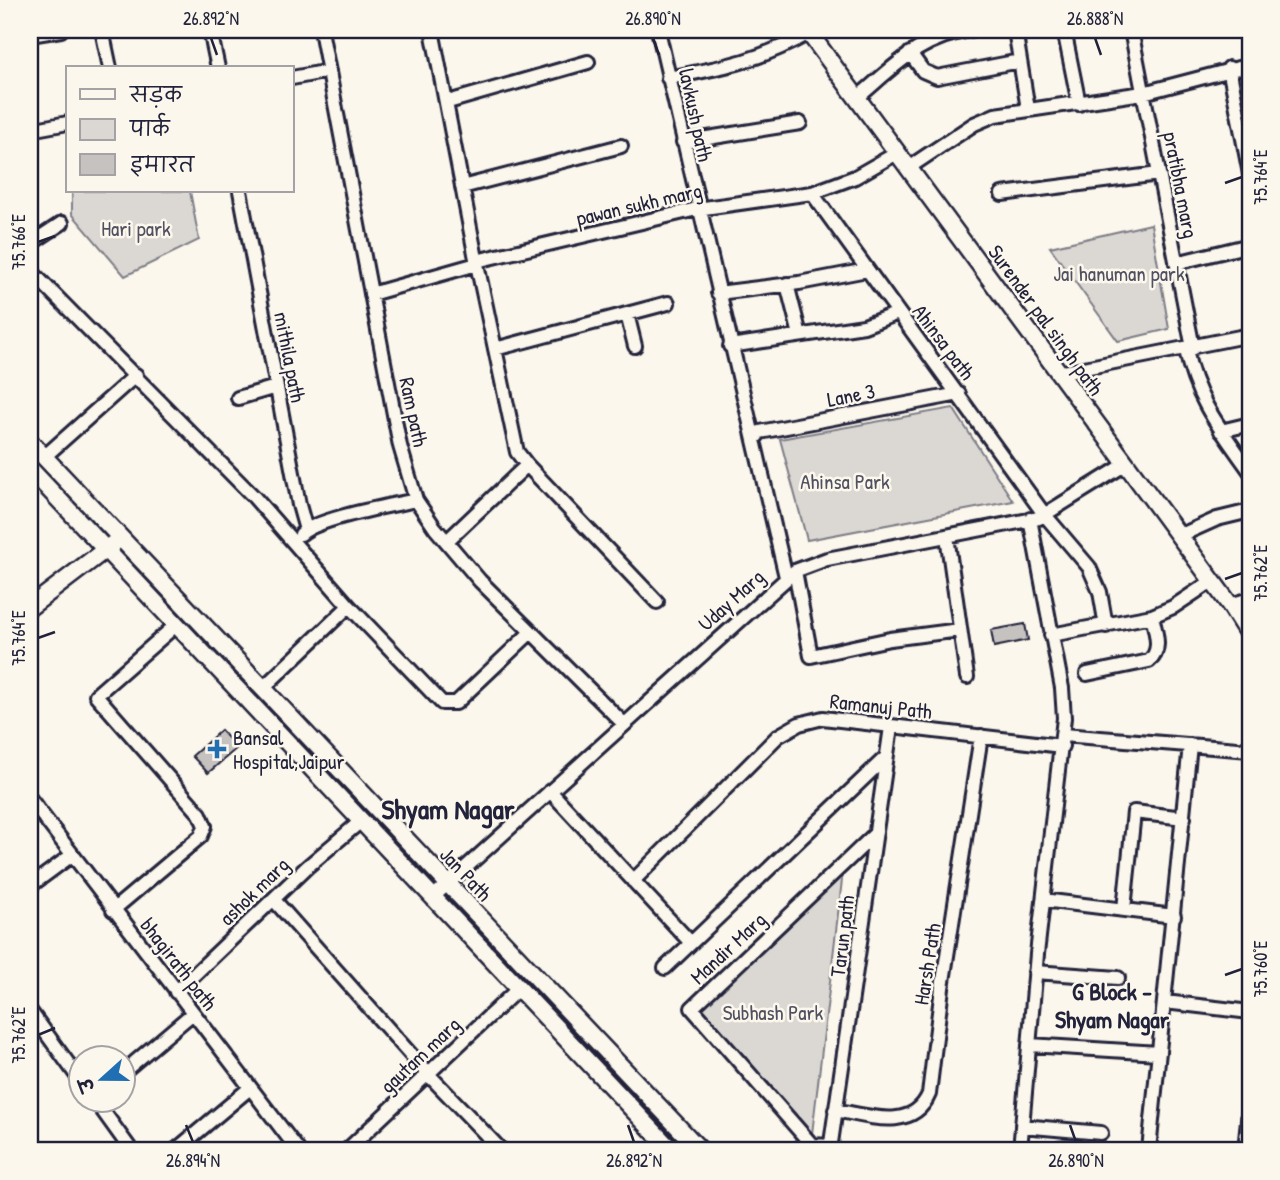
<svg xmlns="http://www.w3.org/2000/svg" width="1280" height="1180" font-family="'Patrick Hand','Playpen Sans Deva',sans-serif">
<rect width="100%" height="100%" fill="#fbf7ec"/>
<filter id="ink" filterUnits="userSpaceOnUse"><feTurbulence type="fractalNoise" baseFrequency=".0143" numOctaves="2"/><feDisplacementMap in="SourceGraphic" scale="14" xChannelSelector="R" yChannelSelector="G"/><feConvolveMatrix kernelMatrix="1 2 1 2 8 2 1 2 1" color-interpolation-filters="sRGB"/></filter>
<g filter="url(#ink)">
<path fill="#dbd8d3" stroke="#7e7d87" stroke-width="2" d="M72,191H190L199,240L125,276L72,214Z
M1151,224L1169,329L1118,341L1050,247Z
M953,408L1013,501L807,540L780,439Z
M841,868L842,880L812,1134L701,1008Z"/>
<path fill="#c6c2c0" stroke="#22223b" stroke-width="2" d="M1025,624L1028,640L994,647L991,630Z
M221,730L237,748L208,773L192,756Z"/>
<g fill="none" stroke-linecap="round" stroke-linejoin="round">
<defs>
<path id="street" d="M102,30L110,68
M210,30L218,68
M321,30L400,446L416,500L435,528L480,581L624,724
M432,30L477,264
M658,30L786,577
M1015,30L1028,109
M1064,30L1079,104
M1131,30L1193,348
M30,35L61,30
M910,53L923,71L937,77L1020,61
M1229,68L1250,174
M292,78L329,71
M668,78C724,67 759,61 809,33
M857,98C894,67 920,37 970,30
M448,102L588,62
M30,130L68,123
M683,142L800,123
M908,168L974,124L995,115L1143,93L1250,65
M462,187L621,146
M240,191L299,505L306,530
M812,193L1044,514L1089,567L1100,592L1106,626
M1002,194L1159,174
M30,244L62,223
M476,261L697,209L812,193L855,177L897,153
M1176,263L1250,245
M30,270L254,497L349,606
M787,284L800,335
M718,293L799,283L867,270
M371,294L477,264L517,452L527,465
M627,314L635,346
M730,346L864,326L898,313
M495,349L668,303
M1186,350C1196,400 1221,430 1250,471
M1059,373L1250,335
M238,398L276,387
M1221,431L1250,424
M754,440L760,432L959,394
M44,457L136,375
M301,534C318,518 390,506 416,500
M947,536L967,677
M1179,536L1217,519L1250,511
M447,541L527,465L657,602
M795,571L811,656L890,639L960,630
M1230,605L1250,599
M1051,635L1152,616L1173,607L1212,581
M1087,674L1149,661C1163,650 1155,631 1152,616
M262,689L349,606L442,703H456L530,633
M1063,735L1250,750
M550,791L691,943
M30,799L298,1150
M633,881L778,736L799,724L823,718L1062,746
M30,886L72,855
M433,897L795,571L827,559L1039,518L1126,464
M274,900L428,1074L501,1150
M1043,900L1174,916
M1124,909L1134,812L1184,818
M113,910L201,836L205,826L200,814L96,695L176,625
M665,968L884,759
M1035,972L1118,978
M176,992L307,867L361,821
M1165,1002L1250,1012
M30,1011L80,1080
M1029,1045L1159,1053
M122,1073L193,1013
M95,1100L131,1150
M835,1110C868,1116 913,1132 929,1094L942,988L981,736
M1022,1126L1101,1133
M831,1146L812,1145L692,1008L875,834
M176,1150L250,1088
M347,1150L519,988
M830,1150L891,727
M1020,1150L1037,954L1064,718L1062,688L1030,519
M1149,1150L1190,745
M1245,1150L1250,1100"/>
<path id="secondary" d="M807,30L1230,605L1250,637
M30,442L700,1150
M30,469L671,1150
M30,607L114,543"/>
</defs>
<use href="#street" stroke="#22223b" stroke-width="18"/>
<use href="#secondary" stroke="#22223b" stroke-width="21"/>
<use href="#street" stroke="#fbf7ec" stroke-width="12"/>
<use href="#secondary" stroke="#fbf7ec" stroke-width="16"/>
</g>
</g>
<path fill="none" stroke="#22223b" stroke-width="2.5" d="M211,38L217,55M653,38L659,55M1095,38L1101,55M1225,183L1242,177M38,242L55,236M1225,579L1242,573M38,638L55,632M1225,975L1242,969M38,1035L55,1028M186,1125L193,1142M628,1125L634,1142M1070,1125L1076,1142"/>
<path fill="#1f6fb2" stroke="#fbf7ec" stroke-width="2.5" d="M213.5 738.5h7v7h7v7h-7v7h-7v-7h-7v-7h7z"/>
<g text-anchor="middle" dominant-baseline="central" stroke-width="5" stroke-linejoin="round" paint-order="stroke">
<g font-size="21" fill="#22223b" stroke="#fbf7ec">
<text transform="translate(696 115) rotate(78)">lavkush path</text>
<text transform="translate(1181 185) rotate(79)">pratibha marg</text>
<text transform="translate(639 204) rotate(-13)">pawan sukh marg</text>
<text transform="translate(1046 320) rotate(54)">Surender pal singh path</text>
<text transform="translate(944 342) rotate(53)">Ahinsa path</text>
<text transform="translate(290 357) rotate(79)">mithila path</text>
<text transform="translate(851 395) rotate(-11)">Lane 3</text>
<text transform="translate(414 412) rotate(78)">Ram path</text>
<text transform="translate(731 600) rotate(-42)">Uday Marg</text>
<text transform="translate(881 706) rotate(6)">Ramanuj Path</text>
<text transform="translate(466 874) rotate(47)">Jan Path</text>
<text transform="translate(254 891) rotate(-44)">ashok marg</text>
<text transform="translate(842 936) rotate(-83)">Tarun path</text>
<text transform="translate(728 948) rotate(-43)">Mandir Marg</text>
<text transform="translate(179 964) rotate(52)">bhagirath path</text>
<text transform="translate(927 964) rotate(-81)">Harsh Path</text>
<text transform="translate(420 1055) rotate(-43)">gautam marg</text>
</g>
<g font-size="21" fill="#505061" stroke="#fbf7ec">
<text x="136" y="228">Hari park</text>
<text x="1119" y="273">Jai hanuman park</text>
<text x="845" y="481">Ahinsa Park</text>
<text x="773" y="1012">Subhash Park</text>
</g>
<g font-size="21" fill="#22223b" stroke="#fbf7ec" text-anchor="start">
<text x="233" y="737">Bansal<tspan x="233" dy="24">Hospital,Jaipur</tspan></text>
</g>
<g font-size="24" font-weight="bold" fill="#22223b" stroke="#fbf7ec">
<text x="1112" y="991">G Block -<tspan x="1112" dy="28">Shyam Nagar</tspan></text>
</g>
<g font-size="28" font-weight="bold" fill="#22223b" stroke="#fbf7ec">
<text x="448" y="809">Shyam Nagar</text>
</g>
</g>
<rect width="1280" height="1180" fill="none" stroke="#fbf7ec" stroke-width="77"/>
<rect x="66" y="66" width="228" height="126" fill="#fbf7ec" stroke="#a4a2a5" stroke-width="2"/>
<rect x="80" y="89" width="35" height="10" fill="#fbf7ec" stroke="#a4a2a5" stroke-width="2"/>
<text x="130" y="102" font-size="21" fill="#22223b">सड़क</text>
<rect x="80" y="119" width="35" height="21" fill="#dbd8d3" stroke="#a4a2a5" stroke-width="2"/>
<text x="130" y="136" font-size="21" fill="#22223b">पार्क</text>
<rect x="80" y="154" width="35" height="21" fill="#c6c2c0" stroke="#a4a2a5" stroke-width="2"/>
<text x="130" y="172" font-size="21" fill="#22223b">इमारत</text>
<g transform="translate(102 1079) rotate(249)"><circle r="33" fill="#fbf7ec" stroke="#a4a2a5" stroke-width="2"/>
<path d="M0-5L12 26L0 18L-12 26Z" fill="#1f6fb2"/>
<text y="-10" font-size="19" font-weight="bold" text-anchor="middle" fill="#22223b">उ</text>
</g>
<rect x="38" y="38" width="1204" height="1104" fill="none" stroke="#22223b" stroke-width="2.5"/>
<g font-size="18" text-anchor="middle" fill="#22223b">
<text x="211" y="25">26.892°N</text>
<text x="653" y="25">26.890°N</text>
<text x="1095" y="25">26.888°N</text>
<text transform="translate(1261 177) rotate(-90)" y="6">75.764°E</text>
<text transform="translate(19 242) rotate(-90)" y="6">75.766°E</text>
<text transform="translate(1261 573) rotate(-90)" y="6">75.762°E</text>
<text transform="translate(19 638) rotate(-90)" y="6">75.764°E</text>
<text transform="translate(1261 969) rotate(-90)" y="6">75.760°E</text>
<text transform="translate(19 1035) rotate(-90)" y="6">75.762°E</text>
<text x="193" y="1167">26.894°N</text>
<text x="634" y="1167">26.892°N</text>
<text x="1076" y="1167">26.890°N</text>
</g>
</svg>
